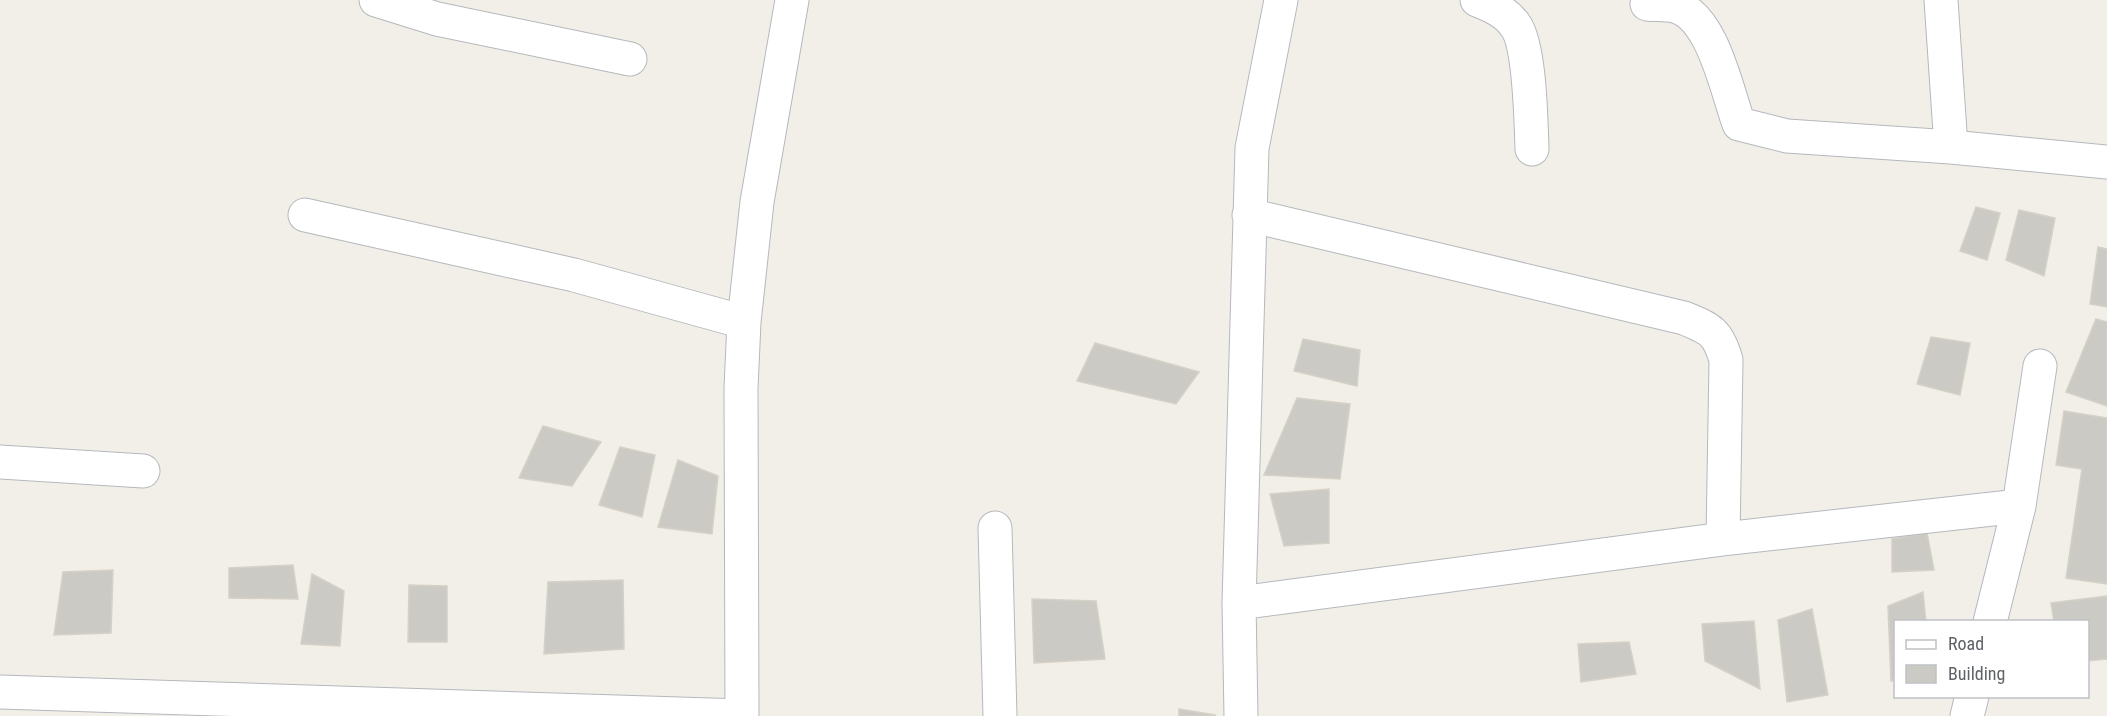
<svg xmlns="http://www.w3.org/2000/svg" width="2107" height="716" font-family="'Roboto Condensed',sans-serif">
<rect width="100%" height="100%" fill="#f1efe8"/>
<path fill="#cccac5" stroke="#d6d1c6" stroke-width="1.5" d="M1976,207L2000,213L1987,260L1960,251Z
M2019,210L2055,218L2044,276L2006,260Z
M2098,247L2107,249V307L2090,304Z
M2096,319L2107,322V406L2066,392Z
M1931,337L1970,343L1960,395L1917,384Z
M1303,339L1360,350L1357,386L1294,371Z
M1095,343L1199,372L1176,404L1077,381Z
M1297,398L1350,404L1340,479L1264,475Z
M2064,411L2107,418V584L2066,578L2082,469L2056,465Z
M543,426L601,442L572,486L519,478Z
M620,447L655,455L642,517L599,505Z
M678,460L718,476L712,534L658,527Z
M1329,489V543L1284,546L1270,494Z
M1927,533L1934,570L1892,572V539Z
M293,565L298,599L229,598V568Z
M113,570L111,633L54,635L63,572Z
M312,574L344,591L340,646L301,644Z
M623,580L624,649L544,654L548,582Z
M409,585L447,586V642H408Z
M1923,592L1926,622H1896V680L1891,681L1888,606Z
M2107,596V659L2088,661V622H2054L2051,603Z
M1032,599L1096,601L1105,659L1034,663Z
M1812,609L1828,695L1787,702L1778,620Z
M1754,621L1760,689L1705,661L1702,624Z
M1629,642L1636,674L1581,682L1578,644Z
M1179,709L1215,715V716H1179Z"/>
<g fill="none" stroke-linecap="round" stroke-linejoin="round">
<defs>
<path id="minor" d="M376,0L437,19L630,59
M1477,0C1492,6 1506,12 1515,25C1530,44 1531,122 1532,149
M1941,0L1951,147
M1647,4C1656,5 1666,4 1675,6C1713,16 1727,92 1739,124L1787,136L1951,147L2107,162
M305,215L574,275L744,322
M1249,215L1684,318C1711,329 1718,332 1726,360L1723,539
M0,462L143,471
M995,528L1000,716
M1239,603L1723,539L2019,506
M1990,622L2019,506L2040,366
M0,692L742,716
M742,716L741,388L744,322L757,202L792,0
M1241,716L1239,603L1252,148L1281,0
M1967,716L1972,696"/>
</defs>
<use href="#minor" stroke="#b5b8bc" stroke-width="35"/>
<use href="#minor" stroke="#fff" stroke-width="33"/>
</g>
<rect x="1894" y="620" width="195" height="78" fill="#ffffff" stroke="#bfc1c3" stroke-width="1.5"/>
<rect x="1906" y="640" width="30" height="9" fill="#ffffff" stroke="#bfc1c3" stroke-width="1.5"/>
<text x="1948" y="650" font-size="18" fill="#5f6368">Road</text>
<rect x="1906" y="665" width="30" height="18" fill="#cccac5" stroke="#bfc1c3" stroke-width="1.5"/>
<text x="1948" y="680" font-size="18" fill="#5f6368">Building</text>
</svg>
